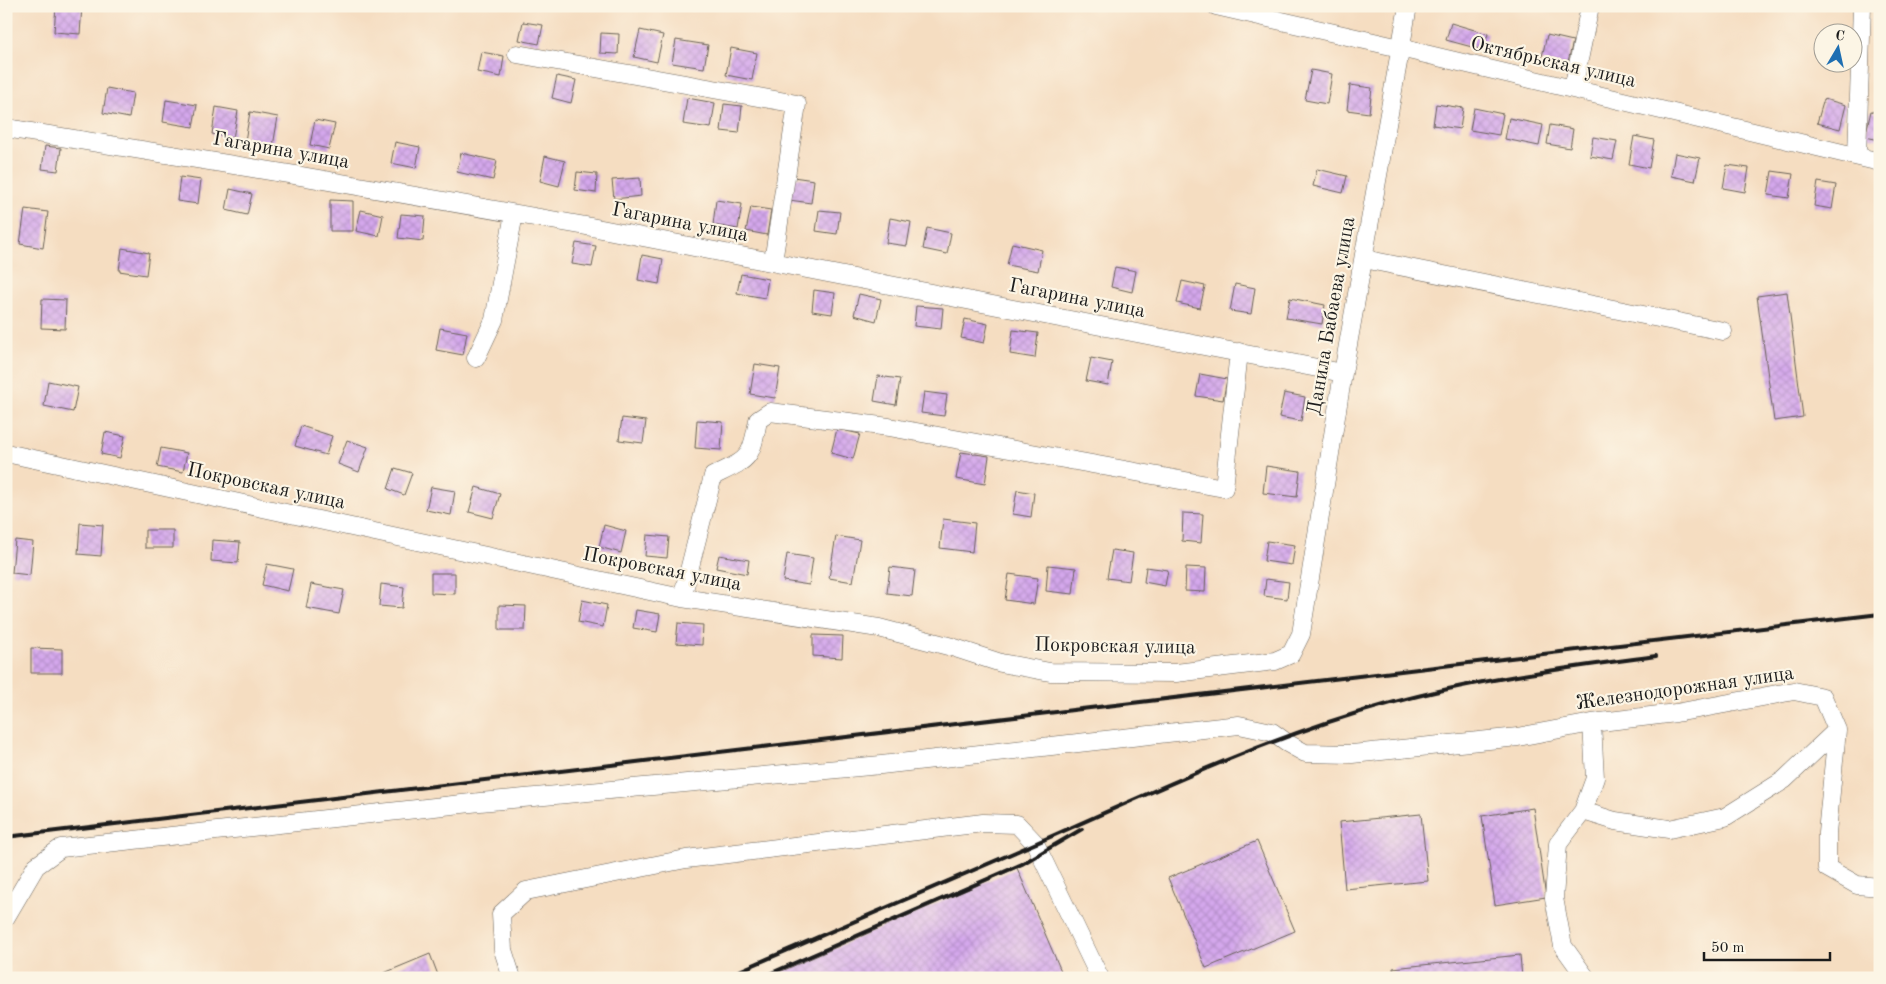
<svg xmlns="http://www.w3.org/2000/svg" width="1886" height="984" font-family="'Old Standard TT',serif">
<defs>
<pattern id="building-cross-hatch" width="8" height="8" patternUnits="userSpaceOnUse" patternTransform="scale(1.25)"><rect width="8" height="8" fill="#d4a7ec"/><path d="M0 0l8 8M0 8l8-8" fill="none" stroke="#b58fca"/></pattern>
</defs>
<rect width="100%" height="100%" fill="#fcf5e5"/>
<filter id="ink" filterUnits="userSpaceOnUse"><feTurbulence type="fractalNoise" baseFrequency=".02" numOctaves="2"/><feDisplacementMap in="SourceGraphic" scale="10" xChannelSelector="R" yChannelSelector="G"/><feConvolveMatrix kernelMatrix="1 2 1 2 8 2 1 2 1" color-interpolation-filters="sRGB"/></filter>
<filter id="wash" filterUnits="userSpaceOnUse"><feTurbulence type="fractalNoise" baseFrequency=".0096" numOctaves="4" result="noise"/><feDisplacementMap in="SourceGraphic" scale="20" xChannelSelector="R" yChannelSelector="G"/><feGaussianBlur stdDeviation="1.12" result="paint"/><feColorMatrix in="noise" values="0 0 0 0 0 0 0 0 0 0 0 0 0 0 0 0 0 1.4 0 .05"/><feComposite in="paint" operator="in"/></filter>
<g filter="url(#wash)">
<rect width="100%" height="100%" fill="#f5ddc1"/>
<g id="blocks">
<path fill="url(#building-cross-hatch)" d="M56,6H82L80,34L54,32Z
M523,22L543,25L539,44L519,40Z
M1451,23L1488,34L1483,50L1446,40Z
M640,30L663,35L657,62L634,57Z
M601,33L619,34L618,54L600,53Z
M1547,35L1573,41L1567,66L1541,61Z
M676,40L708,45L704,68L672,63Z
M731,48L757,53L752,80L726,75Z
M481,52L504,56L501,77L477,72Z
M1311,70L1332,74L1327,104L1305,100Z
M557,76L576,80L571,103L552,98Z
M1350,85L1372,88L1369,113L1347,110Z
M107,88L133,93L129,118L103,113Z
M687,98L715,103L711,128L683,124Z
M1824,99L1846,105L1840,129L1817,123Z
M166,100L197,105L193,127L163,122Z
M724,104L742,106L739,133L721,131Z
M1436,104L1463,108L1460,129L1433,125Z
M216,107L238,111L233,138L212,134Z
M1474,108L1503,114L1499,135L1470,130Z
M1871,111L1880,113V140L1865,137Z
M250,112L278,117L273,146L245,141Z
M1509,118L1543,125L1539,146L1505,139Z
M315,120L335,124L329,149L310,145Z
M1550,125L1573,129L1570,148L1547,144Z
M1634,136L1654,140L1649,168L1629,164Z
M1593,137L1617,141L1613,160L1590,156Z
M395,142L420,147L416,168L391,163Z
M45,146L61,148L58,171L42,169Z
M461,153L497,161L493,180L457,172Z
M1675,153L1700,158L1695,181L1671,176Z
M545,156L565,161L559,186L540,181Z
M1727,165L1749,168L1745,192L1723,188Z
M1317,169L1347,176L1343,193L1313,186Z
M1772,171L1793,174L1789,198L1768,195Z
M577,172L597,174L596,193L575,190Z
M180,177L201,180L198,204L177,201Z
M793,177L814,180L811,203L789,200Z
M640,178L641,196L614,199L612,180Z
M1818,182L1836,185L1832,209L1814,206Z
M230,189L252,194L247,215L226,210Z
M330,200L353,201V231H330Z
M716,200L742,204L738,229L713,225Z
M751,207L771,210L767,235L746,231Z
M25,209L48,212L43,248L20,244Z
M361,210L383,215L379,236L356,231Z
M819,210L840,212L837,234L816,231Z
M401,214L425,216L423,241L398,238Z
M890,218L911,222L907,246L886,243Z
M927,228L951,233L947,254L923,249Z
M576,243L596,246L592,267L572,264Z
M1012,243L1042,250L1038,271L1007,265Z
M122,248L149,253L146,275L119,271Z
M642,255L663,259L659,284L638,280Z
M1115,267L1136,271L1132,292L1111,287Z
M741,274L768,279L765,298L737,293Z
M1182,281L1205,286L1200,308L1177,303Z
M1235,284L1255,288L1251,314L1230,311Z
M814,290L835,293L832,314L812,311Z
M1787,292L1803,417L1774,421L1757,296Z
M859,294L881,299L876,321L854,315Z
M1290,298L1325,305L1322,324L1286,318Z
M42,299L66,300L65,329L41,328Z
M916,306L943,308L941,329L914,326Z
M965,319L988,324L984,343L961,338Z
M440,328L467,333L463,355L436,350Z
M1013,330L1038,333L1035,358L1010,354Z
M1091,358L1112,362L1108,385L1086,381Z
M755,364L780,368L775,398L750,394Z
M1200,374L1227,379L1223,400L1196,396Z
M878,376L900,379L896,405L874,401Z
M48,381L78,387L73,412L44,406Z
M924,392L947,395L944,416L921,413Z
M1284,393L1305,397L1301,421L1279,417Z
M622,418L646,421L643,443L619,440Z
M697,420L723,422L721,450L695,448Z
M301,426L332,436L326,455L295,446Z
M837,429L860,434L853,459L831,453Z
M105,432L125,436L120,458L101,454Z
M347,440L368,447L359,472L338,464Z
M161,448L187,453L183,472L157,467Z
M961,452L989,456L985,484L956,479Z
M1266,466L1300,471L1297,497L1263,493Z
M395,468L412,473L404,495L388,489Z
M431,487L455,491L451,515L426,510Z
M476,487L500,494L493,518L469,512Z
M1017,490L1034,493L1031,517L1013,514Z
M1183,513L1203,514L1201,543L1182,541Z
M943,519L975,523L972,552L940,548Z
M80,523L103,525L101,556L78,554Z
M604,525L626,531L621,553L599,547Z
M145,530H173V548H145Z
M647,535L669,537L667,558L645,556Z
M836,536L860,540L853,582L829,578Z
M15,540L33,542L30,575L12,573Z
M212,540L240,542L238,563L211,561Z
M1267,541L1295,545L1292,565L1264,561Z
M1112,550L1133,553L1129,581L1107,578Z
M787,554L813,558L809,585L783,581Z
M719,555L749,560L747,574L716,568Z
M267,564L293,569L288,591L262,585Z
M1048,565L1076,568L1073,594L1046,591Z
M890,567L915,570L912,596L887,593Z
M1146,567L1168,570L1165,586L1144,582Z
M1186,567L1206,568L1205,592L1185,591Z
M431,573H455V594L431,593Z
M1009,574L1038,578L1034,604L1005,600Z
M1266,579L1289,582L1287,599L1264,596Z
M311,584L344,590L339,614L306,608Z
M381,584L404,587L402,608L379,606Z
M582,600L607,605L603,627L578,622Z
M499,605L526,606L525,630H499Z
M636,610L660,614L657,632L633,628Z
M678,623L703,625L702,645L676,643Z
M813,635L843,636L842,658L813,656Z
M31,648L62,649V673H31Z
M1533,808L1546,897L1495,905L1482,816Z
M1421,814L1428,881L1345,889L1339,822Z
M1257,841L1295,931L1206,968L1168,878Z
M1017,868L1064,978H766Z
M430,954L438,975L433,978H372Z
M1520,955L1522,978H1394L1393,968Z"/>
</g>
</g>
<g filter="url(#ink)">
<use href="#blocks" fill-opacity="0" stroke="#686056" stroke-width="1"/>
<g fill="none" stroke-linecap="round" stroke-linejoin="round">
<defs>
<path id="minor" d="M1216,6L1400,48L1880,162
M517,54L797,104L773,262
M1573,89L1590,6
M6,128L295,175L586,226L1343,373
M1857,156L1862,6
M1364,259L1723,331
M476,358L494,320L514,214
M6,453L682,598L879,628L952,647L1001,663L1050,672L1176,673L1275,661L1291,654L1301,634L1343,373L1408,6
M682,598L713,476C748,459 751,461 758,420L770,412L889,427L1224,488L1239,352
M1583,811L1615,821L1669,829L1725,817L1784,780L1837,730
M6,917L36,866L61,848L480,802L881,765L1239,725L1272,732L1287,743L1305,753L1352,754L1518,737L1592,723L1676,713L1794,691L1823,697L1837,730L1827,833V868L1857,885L1880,887
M512,978L503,950L501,914L526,891L686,859L983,823L1017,824L1035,843L1100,978
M1586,978L1563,946L1554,898L1558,844L1583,811L1595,778L1592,723"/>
</defs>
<use href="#minor" stroke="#686056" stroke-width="19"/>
<use href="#minor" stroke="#fff" stroke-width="18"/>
<path stroke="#1c1c1c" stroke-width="4" d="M6,837L1880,614
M723,978C827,933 931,889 1034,844C1152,792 1267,737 1391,703C1477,679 1567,668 1656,656
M760,978L1022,864L1082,829"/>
</g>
</g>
<g text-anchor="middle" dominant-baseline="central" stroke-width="4.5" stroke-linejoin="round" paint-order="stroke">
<g font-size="20" fill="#1c1c1c" stroke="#fcf5e5">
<text transform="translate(1553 63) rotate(13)">Октябрьская улица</text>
<text transform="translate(281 151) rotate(10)">Гагарина улица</text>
<text transform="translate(680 223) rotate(11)">Гагарина улица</text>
<text transform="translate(1077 299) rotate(11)">Гагарина улица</text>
<text transform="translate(1332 316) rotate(-80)">Данила Бабаева улица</text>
<text transform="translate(266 487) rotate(12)">Покровская улица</text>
<text transform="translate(662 570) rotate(11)">Покровская улица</text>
<text transform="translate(1115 647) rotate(1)">Покровская улица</text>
<text transform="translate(1685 689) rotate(-8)">Железнодорожная улица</text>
</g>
</g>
<rect width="1886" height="984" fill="none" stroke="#fcf5e5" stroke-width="25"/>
<g transform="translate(1838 48) rotate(9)"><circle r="24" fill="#fcf5e5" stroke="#a29e95"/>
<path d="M0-4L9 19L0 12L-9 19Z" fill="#1f6fb2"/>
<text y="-8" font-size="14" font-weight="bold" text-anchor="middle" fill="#1c1c1c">С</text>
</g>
<path d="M1704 952v8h126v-8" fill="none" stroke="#1c1c1c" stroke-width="2.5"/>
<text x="1711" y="952" font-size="15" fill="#1c1c1c" stroke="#fcf5e5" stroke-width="4" paint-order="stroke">50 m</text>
</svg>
